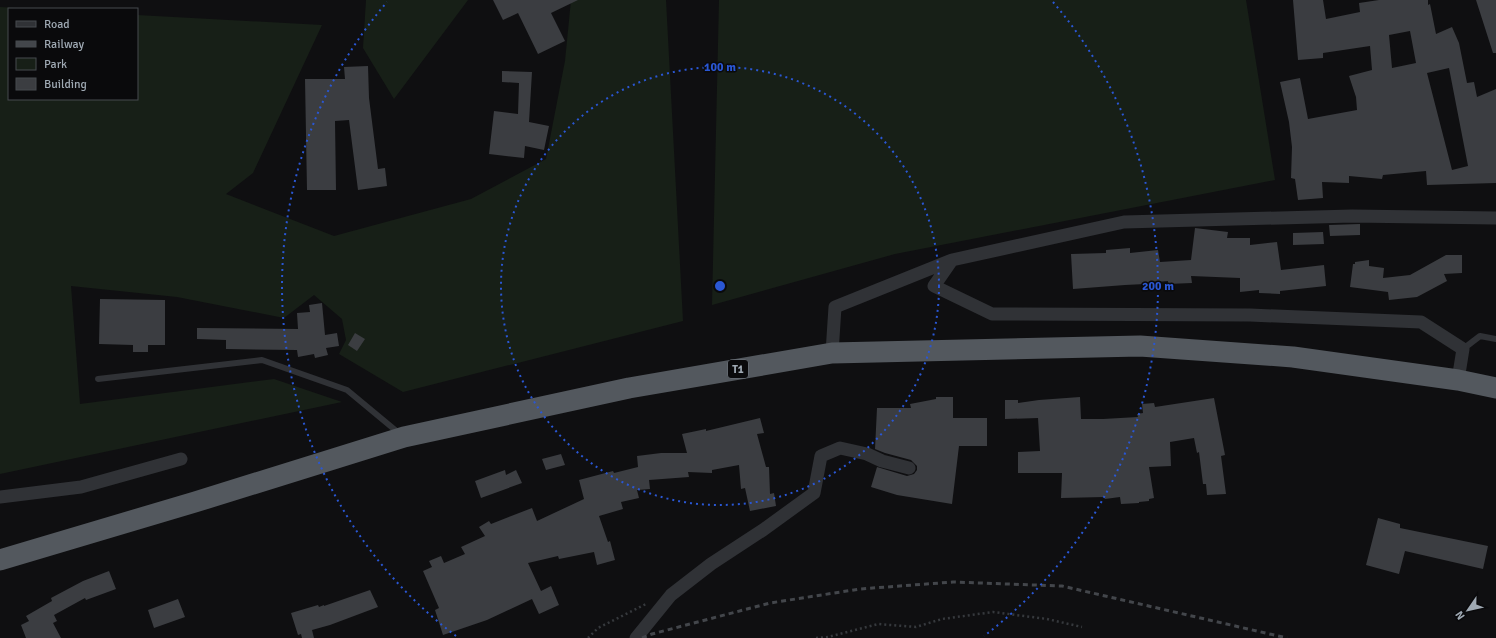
<svg xmlns="http://www.w3.org/2000/svg" width="1496" height="638" font-family="Signika,sans-serif">
<rect width="100%" height="100%" fill="#0f0f11"/>
<path fill="#171f17" d="M366,0H468L394,99L363,48Z
M571,0H666L683,321L403,392L339,354L346,340L342,319L314,295L284,318L177,297L71,286L80,404L274,379L342,402L0,474V7L32,9H9V99H137V15L322,25L253,173L226,194L334,236L471,199L546,159L565,61Z
M719,0H1246L1275,180L895,254L712,305Z"/>
<path fill="#3b3d41" fill-rule="evenodd" d="M493,0H578L551,13L565,41L538,54L518,13L503,20Z
M1293,0H1323L1326,19L1360,12L1359,3L1379,0H1428V5L1430,4L1436,34L1452,27L1459,43L1467,83L1474,82L1477,97L1496,89V183L1427,185L1426,171L1383,175L1382,179L1349,176V183L1322,182L1323,198L1298,200L1295,179L1291,178L1292,147L1289,122L1280,82L1300,78L1308,119L1357,110L1356,97L1349,76L1372,70L1370,46L1323,53V58L1298,60ZM1410,31L1416,63L1392,68L1389,35ZM1449,68L1468,166L1452,170L1427,73Z
M1476,0H1496V53H1493Z
M368,66L369,98L378,169L385,168L387,186L358,190L349,120L335,121L336,190H307L305,79H345L344,67Z
M502,71L532,72L529,122L549,126L544,150L525,146L524,158L489,154L494,111L518,114L519,83L502,82Z
M1360,224V235L1330,236L1329,225Z
M1195,228L1228,232L1227,238H1250V245L1277,242L1281,270L1324,265L1326,286L1280,291V294L1259,293V290L1240,292V278L1191,276L1192,283L1168,284V281L1145,283V284L1125,285L1073,289L1071,254L1106,253V250L1130,248V253L1158,250L1160,262L1191,260Z
M1323,232L1324,244L1293,245V233Z
M1446,255H1462V273L1444,274L1447,281L1417,297L1389,300L1388,292L1350,287L1353,264H1355V262L1369,260V266L1384,268L1383,278L1410,275Z
M100,299L165,300V345H148V352H133V345L99,344Z
M322,303L325,335L337,333L339,346L326,348L328,355L315,358L314,354L298,357L297,350L226,349V340L197,339V328L298,329L297,313L310,312L309,305Z
M355,333L365,339L357,351L348,345Z
M936,397H953V418H987V446H959L952,504L897,495L871,487L877,467L907,476L914,474L917,470V466L911,460L885,453L875,449L877,408H911L910,404L936,399Z
M1080,397L1081,419H1103L1138,417L1137,414L1143,413L1142,404L1154,403L1155,407L1214,398L1225,455L1221,456L1226,494L1207,495L1206,484H1203L1199,452L1197,453L1194,438L1170,442L1171,466L1149,467L1154,498L1149,499V501L1139,502V503L1121,504L1120,497L1105,499L1104,497L1061,498L1062,473H1018V452L1040,451L1038,418L1005,419V400H1018V403L1039,400Z
M760,418L764,433L757,434L766,467H769L770,494L774,493L776,506L750,511L745,488L741,489L739,465L712,470V473L688,472L689,477L649,480L650,489L637,490L639,498L621,502L623,509L599,516L608,542L610,541L615,560L597,565L594,552L559,559L558,556L528,563L541,591L551,586L559,605L539,614L532,599L487,620L443,635L435,610L439,608L423,571L432,567L429,561L441,556L444,563L465,554L461,547L485,536L479,527L489,521L491,524L532,508L537,521L584,499L579,480L613,471L614,473L638,467L637,456L661,453H687L682,434L706,429V431Z
M561,454L565,465L546,470L542,459Z
M505,470L506,475L516,470L522,483L481,498L475,481Z
M1378,518L1400,524V528L1488,546L1483,569L1405,551L1399,574L1366,565Z
M109,571L116,589L86,600L85,598L54,615L57,621L53,623L61,638H26L21,625L29,621L26,616L52,601L51,598L83,581Z
M370,590L378,607L330,625L312,630L314,638H302L301,634L298,635L291,613L318,605L319,607L324,605V606Z
M178,599L185,617L154,628L148,610Z"/>
<g fill="none" stroke-linecap="round" stroke-linejoin="round">
<path stroke="#36393d" stroke-width="2.5" stroke-dasharray="2 3" stroke-linecap="butt" d="M588,638L598,628L646,604
M816,638L828,637L878,624L916,627L942,619L993,612L1047,619L1082,627"/>
<path stroke="#303236" stroke-width="6" d="M1463,349L1480,336L1496,339
M98,379L262,360L347,390L400,434"/>
<path stroke="#303236" stroke-width="13" d="M832,353L835,307L952,260
M1458,380L1463,349L1421,322L1250,315L992,314L934,286L952,260L1124,222L1352,216L1496,218
M0,497L81,487L181,459
M636,638L671,595L711,564L763,530L814,493L821,456L840,448L867,454L882,461L909,468"/>
<path stroke="#53585e" stroke-width="21" d="M0,560L195,502L404,437L629,388L832,353L1140,346L1293,357L1458,380L1496,388"/>
<path stroke="#43464b" stroke-width="3" stroke-dasharray="5 4" stroke-linecap="butt" d="M642,638L652,634L770,603L860,589L953,582L1062,586L1287,638"/>
</g>
<g fill="none" stroke="#2a57d4" stroke-width="2" stroke-dasharray="2 4">
<circle cx="720" cy="286" r="219"/>
<path d="M456 636A438 438 0 0 1 387 2M1053 2A438 438 0 0 1 984 636"/>
</g>
<g text-anchor="middle" dominant-baseline="central" stroke-width="3" stroke-linejoin="round" paint-order="stroke">
<rect fill="#0a0a0c" stroke="#727981" stroke-width="1" x="728" y="360" width="20" height="18" rx="3"/>
<g font-size="11" font-weight="bold" fill="#9fa9b3">
<text x="738" y="369">T1</text>
</g>
</g>
<circle cx="720" cy="286" r="6" fill="#2a57d4" stroke="#0a0a0c" stroke-width="2"/>
<g font-size="12" text-anchor="middle" font-weight="bold" fill="#2a57d4" stroke="#0a0a0c" stroke-width="3" stroke-linejoin="round" paint-order="stroke">
<text x="720" y="71">100 m</text>
<text x="1158" y="290">200 m</text>
</g>
<rect x="8" y="8" width="130" height="92" fill="#0a0a0c" stroke="#464a4f"/>
<rect x="16" y="21" width="20" height="6" fill="#303236" stroke="#464a4f"/>
<text x="44" y="28" font-size="12" fill="#9fa9b3">Road</text>
<rect x="16" y="41" width="20" height="6" fill="#43464b" stroke="#464a4f"/>
<text x="44" y="48" font-size="12" fill="#9fa9b3">Railway</text>
<rect x="16" y="58" width="20" height="12" fill="#171f17" stroke="#464a4f"/>
<text x="44" y="68" font-size="12" fill="#9fa9b3">Park</text>
<rect x="16" y="78" width="20" height="12" fill="#3b3d41" stroke="#464a4f"/>
<text x="44" y="88" font-size="12" fill="#9fa9b3">Building</text>
<g transform="translate(1468 610) rotate(236)" stroke="#0a0a0c" stroke-width="3" paint-order="stroke">
<path d="M0-3L7 15L0 10L-7 15Z" fill="#9fa9b3"/>
<text y="-6" font-size="11" font-weight="bold" text-anchor="middle" fill="#9fa9b3">N</text>
</g>
</svg>
